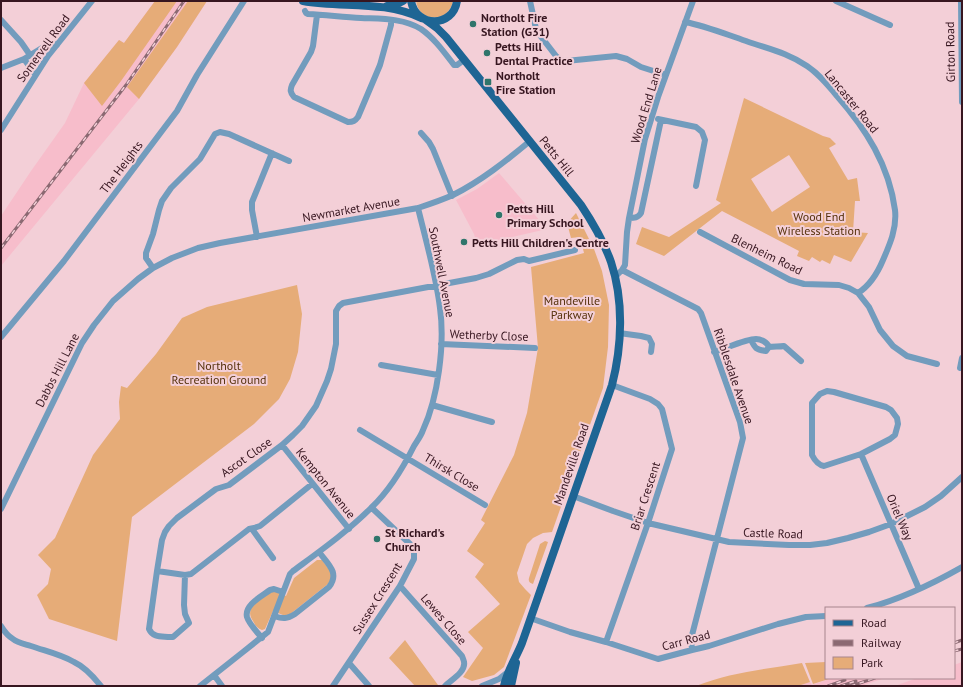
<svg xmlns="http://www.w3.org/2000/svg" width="963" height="687" font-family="'PT Sans',sans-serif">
<rect width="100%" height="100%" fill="#f3cfd7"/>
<path fill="#f7bdcb" d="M155,1H207L177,47L139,99L1,266V216L31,171L65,123L84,83L119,40L124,43Z
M499,173L547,229L477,245L474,234L456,200L477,189Z
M962,662V686H895L917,678H954V665Z
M832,678H885L861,686H798L810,682L812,685Z"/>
<path fill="#e6ac78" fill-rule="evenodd" d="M155,1H177L121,81L102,106L84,83L119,40L124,43Z
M188,1H207L177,47L139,99L127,87Z
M416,1H453C449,23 419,23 416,1Z
M744,98L823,136L830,138L836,144L829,148L848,180L857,178L860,201H855L853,232L868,233L851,262L834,255L830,264L822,260L820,262L812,257L809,261L797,256L799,251L722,211L664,256L636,244L642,227L669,237L721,203L716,200ZM789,155L810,187L772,212L751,179Z
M576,213L594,249L602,271L609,305L608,347L603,388L552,532L543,533L533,538L527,544L517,573L519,582L525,589L531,595L504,667L494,675L472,681L463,677L483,648L468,632L500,604L475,577L484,564L467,551L485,523L481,520L514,455L527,413L538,348L531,267L584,253L580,237L571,238L567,223Z
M297,285L302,314L298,352L290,379L279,399L254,424L132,517L117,641L49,619L37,595L48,584L51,569L38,555L55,538L93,455L120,419L119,402L121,386L127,388L156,354L182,318L207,307Z
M545,541L548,542L533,584C530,583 528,582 529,578L540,544Z
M317,560H322L331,572L332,578L328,584L289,615H283L273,611L265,629L262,630C257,628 255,625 253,621C243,607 261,599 271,591L278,592L286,596L294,578Z
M405,640L438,685L437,686H415L389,658Z
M826,662V678H832L813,684L805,663Z
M802,663L810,682L798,686H696C730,672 767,669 802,663Z"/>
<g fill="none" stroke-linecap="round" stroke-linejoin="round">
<path stroke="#729cbd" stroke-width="6" d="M530,1L536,29L539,34L556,56L561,60L566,61L616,56L627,59L641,67L666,75
M836,1L890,25
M961,1L962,102
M305,11L306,13L308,14C326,15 343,17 361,18C381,19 403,18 421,29C434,38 444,52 454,65H457L464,60
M317,15L313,46L311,52L292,85C290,90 290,92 294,97L348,122C353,122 355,121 358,117L380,65L391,25V20
M1,20L21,42L30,55
M685,22C706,26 725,34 746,41C768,49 786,52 807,66C819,74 828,85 837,96C866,129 889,165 895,210C897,228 890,244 883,260C878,272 869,286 858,293
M24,59L35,74
M1,68L24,59L50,43L54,44L57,45
M658,119L696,127L702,132L705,140L696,186
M1,130L48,56L92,1
M421,133L429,142L433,149L452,196
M629,218C634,218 638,218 641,213L661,120
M700,232L790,280L804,284L839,285L849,288L858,293L869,307L880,330L893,346L907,356L937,364
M257,237L252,210V202L272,153
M153,268L146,258V253L153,234L159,210L162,201L171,188L200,159L215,134L220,132L229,134L289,161
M622,270L698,309L701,313L740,422L743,438L691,639L692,650
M615,277L622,270L625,265L627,232L629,218L645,139L658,97L693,1
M619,333L641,336L649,338L652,344L651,352
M1,337L64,261L177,111L197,75L244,1
M441,344L535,348
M769,347C774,346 779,347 784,346L801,361
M714,352C725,349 745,339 756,339C761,339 767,342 769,347L766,351C756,350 755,348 751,340
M381,365L438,375
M960,368L962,358
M827,391L834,392L886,407L891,410L897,418L898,424L895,435L890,439L861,454L824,466C818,465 815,461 812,455V403L820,394Z
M432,405L492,422
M360,430L485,505
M282,445L349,529
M861,454L919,589
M573,496L613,511L648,523L729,542L789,545H810L827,543L848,538L869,532L891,524L925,507L941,496L962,477
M1,509L82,343L94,325L113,301L138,279L153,268L172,258L198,248L220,243L418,208C430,204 442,200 453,195C481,181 506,161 530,141
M252,529L273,558
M157,571L185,575L191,574L249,529L254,528L260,526L312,484
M185,575L184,605L185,614L189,623L173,637H170C162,636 153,638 149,629L157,571L162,540L165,532L169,526L177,518L216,489L229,485L282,445L293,435L302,426L316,406L327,381L331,369L336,344V311L339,306L343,303L476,278L489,274L517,260L524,259L529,261L575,250
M400,586L462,656C462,656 464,661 464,662C466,672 451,680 445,686
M867,608C901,599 932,584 962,567
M274,616C283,619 287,619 295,614L329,587C340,573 328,564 319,552
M530,618L570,632L606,642L658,659L692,650L709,646L778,624L806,617L826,616
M1,626C4,631 8,636 13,639C18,643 25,644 31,646C45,651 60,654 74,662C85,667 93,676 101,686
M262,638C257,632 249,624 247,617C244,605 262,596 270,590L274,589L283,592
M606,642L648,523L672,449L662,409L658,404L650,399L612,385
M349,663L369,686
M214,675L222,686
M200,686L243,652L268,632L290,574L293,571C320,551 347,532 371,508C389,491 403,468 414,446C417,441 421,436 423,430C438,398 445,344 440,308C436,275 426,241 418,208
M333,686L400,586L414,559V551L410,544L372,508
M482,686L499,679L509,671"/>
<path stroke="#1e6594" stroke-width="8" d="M303,1C342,8 384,0 421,18
M411,1C416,28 453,28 457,1
M387,6L395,5L403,1
M426,20L437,28L446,37L581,205C593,223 604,242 611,262C624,301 622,346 612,385L522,643C516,658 507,671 504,686
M511,686L516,663"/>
<defs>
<path id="rail" d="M1,248L126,85L184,1
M954,643L962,640
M954,651L962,649
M828,686L845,680
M841,686L856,681
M851,686L875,678"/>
</defs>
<use href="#rail" stroke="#8b6972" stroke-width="3"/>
<use href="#rail" stroke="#f3cfd7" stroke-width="1.5" stroke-dasharray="4.5" stroke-linecap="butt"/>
</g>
<g fill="#2f756b" stroke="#f3cfd7" stroke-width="1.5">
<circle cx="473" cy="24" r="4"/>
<circle cx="487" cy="53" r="4"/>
<rect x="484" y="78" width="8" height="8" rx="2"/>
<circle cx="499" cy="215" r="4"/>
<circle cx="464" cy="242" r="4"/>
<circle cx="377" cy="539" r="4"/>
</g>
<g text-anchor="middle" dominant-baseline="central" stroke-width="4" stroke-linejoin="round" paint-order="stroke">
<g font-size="12" font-weight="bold" fill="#371620" stroke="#f3cfd7" text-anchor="start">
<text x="481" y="17">Northolt Fire<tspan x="481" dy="14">Station (G31)</tspan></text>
<text x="495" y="46">Petts Hill<tspan x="495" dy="14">Dental Practice</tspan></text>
<text x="496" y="75">Northolt<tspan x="496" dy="14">Fire Station</tspan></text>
<text x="507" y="208">Petts Hill<tspan x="507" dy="14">Primary School</tspan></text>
<text x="472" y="242">Petts Hill Children's Centre</text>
<text x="385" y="532">St Richard's<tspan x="385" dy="14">Church</tspan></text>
</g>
<g font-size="12" fill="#371620" stroke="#f3cfd7">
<text transform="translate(43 48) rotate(-54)">Somervell Road</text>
<text transform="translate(950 52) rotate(-91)">Girton Road</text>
<text transform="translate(852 101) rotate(51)">Lancaster Road</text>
<text transform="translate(646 105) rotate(-73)">Wood End Lane</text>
<text transform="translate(557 156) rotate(51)">Petts Hill</text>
<text transform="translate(121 167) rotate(-53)">The Heights</text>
<text transform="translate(351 209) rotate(-10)">Newmarket Avenue</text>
<text transform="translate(767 254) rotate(26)">Blenheim Road</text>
<text transform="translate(442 272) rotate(79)">Southwell Avenue</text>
<text transform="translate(489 335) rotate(2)">Wetherby Close</text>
<text transform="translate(57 370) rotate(-63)">Dabbs Hill Lane</text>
<text transform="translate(734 376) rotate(71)">Ribblesdale Avenue</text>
<text transform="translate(246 457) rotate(-35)">Ascot Close</text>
<text transform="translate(571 464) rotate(-71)">Mandeville Road</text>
<text transform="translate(452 472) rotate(31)">Thirsk Close</text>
<text transform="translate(326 483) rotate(51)">Kempton Avenue</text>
<text transform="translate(645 496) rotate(-72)">Briar Crescent</text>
<text transform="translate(900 517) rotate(67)">Oriel Way</text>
<text transform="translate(773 533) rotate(2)">Castle Road</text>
<text transform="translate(377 598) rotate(-58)">Sussex Crescent</text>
<text transform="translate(444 619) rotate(49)">Lewes Close</text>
<text transform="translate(686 640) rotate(-15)">Carr Road</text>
</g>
<g font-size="12" fill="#55310b" stroke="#f3cfd7">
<text x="819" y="216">Wood End<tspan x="819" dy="14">Wireless Station</tspan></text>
<text x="572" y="300">Mandeville<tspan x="572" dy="14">Parkway</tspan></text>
<text x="219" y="365">Northolt<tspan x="219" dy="14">Recreation Ground</tspan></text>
</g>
</g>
<rect width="963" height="687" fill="none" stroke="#371620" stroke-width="4"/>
<rect x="825" y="607" width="130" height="72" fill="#f3cfd7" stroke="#a8858e"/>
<rect x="833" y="620" width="20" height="6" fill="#1e6594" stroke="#a8858e"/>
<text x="861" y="627" font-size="12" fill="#371620">Road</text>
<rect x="833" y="640" width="20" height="6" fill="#8b6972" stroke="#a8858e"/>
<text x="861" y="647" font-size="12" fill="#371620">Railway</text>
<rect x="833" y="657" width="20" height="12" fill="#e6ac78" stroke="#a8858e"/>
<text x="861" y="667" font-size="12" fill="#371620">Park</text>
</svg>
